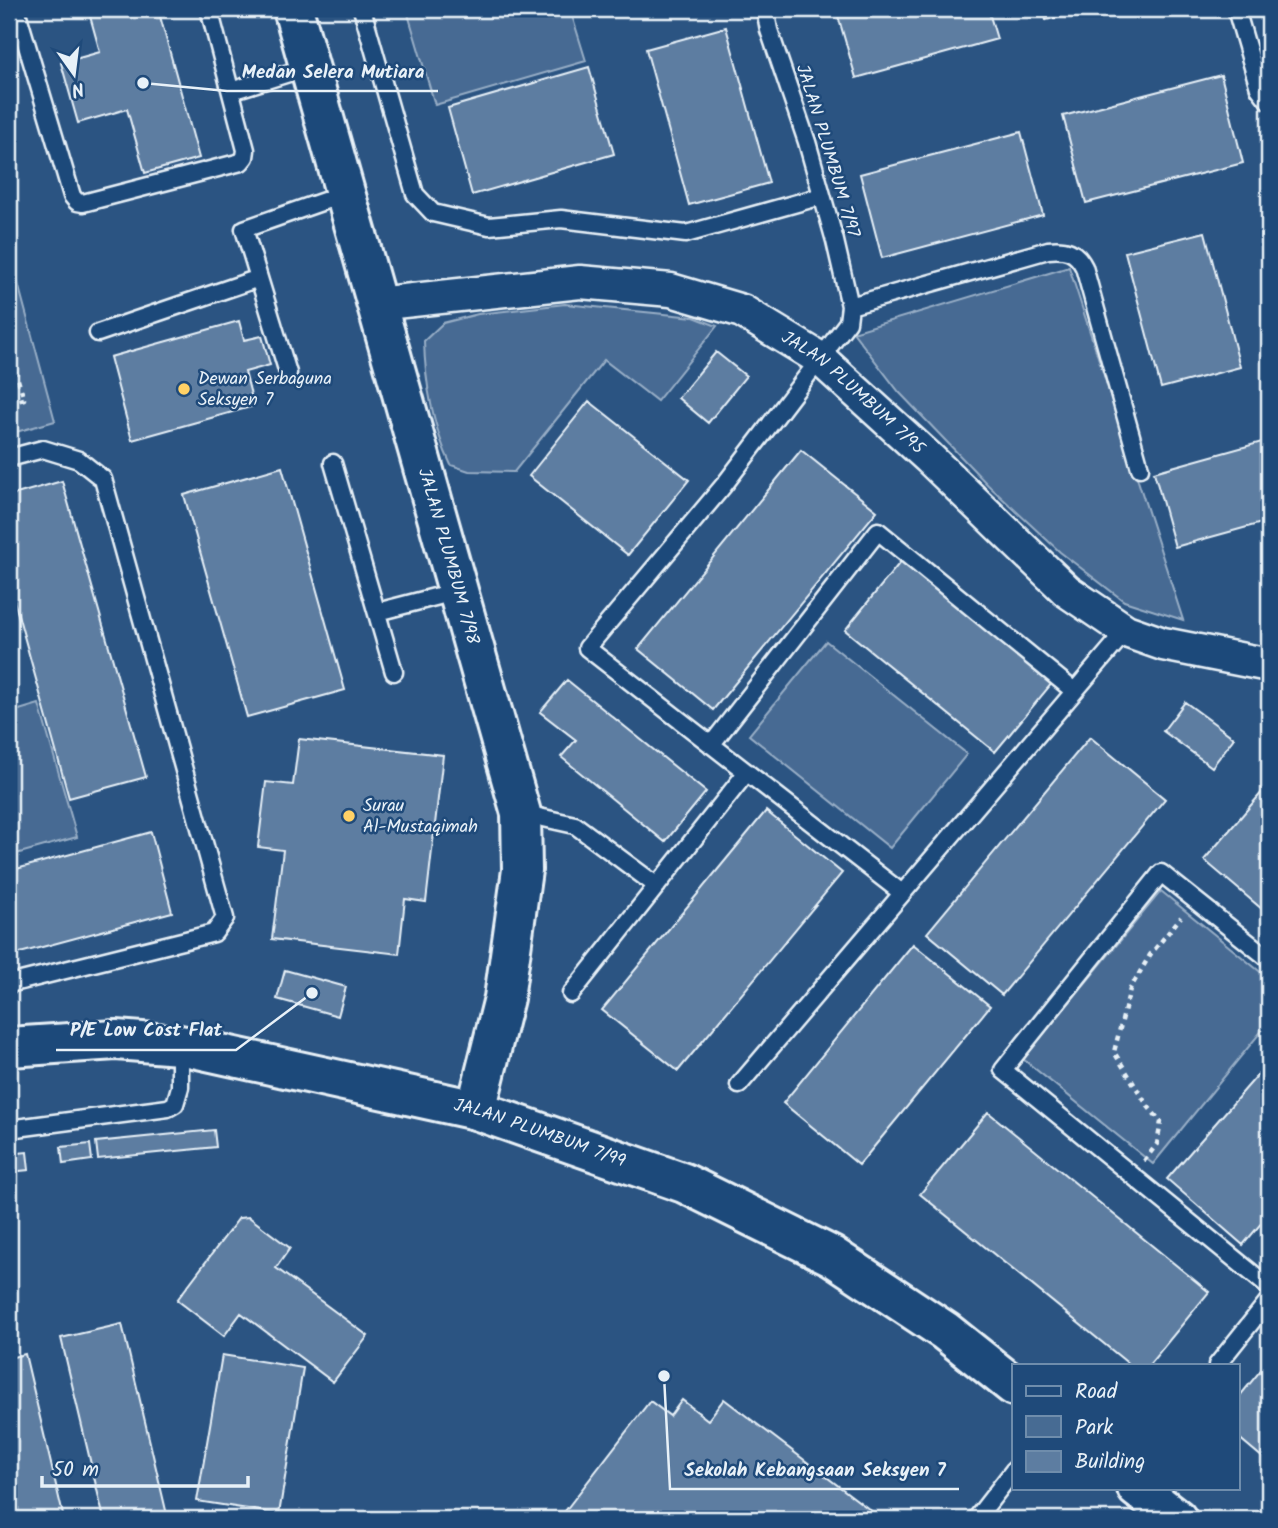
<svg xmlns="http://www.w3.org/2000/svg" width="1278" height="1528" font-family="Kalam,sans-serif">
<rect width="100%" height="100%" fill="#2b5482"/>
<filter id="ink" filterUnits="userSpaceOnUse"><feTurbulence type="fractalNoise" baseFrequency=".0143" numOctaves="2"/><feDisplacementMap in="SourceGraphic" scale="14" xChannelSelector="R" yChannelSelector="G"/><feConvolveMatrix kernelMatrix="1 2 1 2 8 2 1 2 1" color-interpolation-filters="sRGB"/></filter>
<g filter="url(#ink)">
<path fill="#476b93" stroke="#98aec6" stroke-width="2" d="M426,9H570L586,61L435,105L408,14Z
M9,250L55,421L9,434Z
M1069,267L1183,620L1124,601L1060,552L988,485L899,392L853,332Z
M565,304L694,317L717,326L657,401L604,360L514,472L469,471L451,465C433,428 425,382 424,341L443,323L478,314Z
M826,641L967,754L890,848L749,735Z
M39,704L77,837L9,856V713Z
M1161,891L1269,979V1022L1153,1164L1023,1059Z"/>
<path fill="#5d7da1" stroke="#e8f1f8" stroke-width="2" d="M88,9H158L199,158L145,173L127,109L78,123L61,63L100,52Z
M836,9H988L997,39L856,78Z
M1043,9H1090L1046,20Z
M726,27L769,183L689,205L646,49Z
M589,67L614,154L472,195L448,108Z
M1221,75L1243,163L1086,203L1063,116Z
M1021,132L1043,215L882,258L860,174Z
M1205,232L1240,367L1161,388L1125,252Z
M239,321L244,340L262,336L270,365L245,372L254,406L132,440L110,357Z
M716,352L746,376L708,423L678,398Z
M589,401L689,480L628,555L529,476Z
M1269,440V521L1175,547L1154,472Z
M801,450L877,511L713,710L638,649Z
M282,467L345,690L247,717L184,495Z
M62,481L146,777L69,798L9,582V496Z
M902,560L1053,682L995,752L845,630Z
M567,680L706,792L665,842L561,757L576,740L540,712Z
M1185,702L1234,738L1212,767L1163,731Z
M1090,737L1165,799L1002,995L927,933Z
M299,739L443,755L426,902L405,899L399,954L272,939L283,850L258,847L266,782L293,785Z
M1269,784V915L1204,860Z
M766,811L842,873L678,1071L602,1010Z
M151,832L172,912L9,956V871Z
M913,944L990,1006L859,1165L783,1103Z
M285,970L346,987L338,1016L277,999Z
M1269,1062V1214L1243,1245L1167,1179Z
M988,1112L1209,1292L1149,1365H1130L920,1194Z
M214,1130L216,1147L98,1159L96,1142Z
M90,1144L92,1160L63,1164L61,1147Z
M27,1152L29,1170L9,1172V1154Z
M249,1217L290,1248L276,1268L368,1336L333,1382L241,1313L224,1336L177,1300L239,1218Z
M122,1324L168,1519H104L61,1338Z
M25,1354L64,1519H9V1358Z
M222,1355L303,1368L279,1514L197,1501Z
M1269,1360V1463L1238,1437V1398Z
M724,1399L882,1519H559L650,1401L670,1416L682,1400L708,1420Z"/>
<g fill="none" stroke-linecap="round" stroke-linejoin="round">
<defs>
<path id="service" d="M16,9L72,196L77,202L83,203L241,162L245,157L246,150L209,9
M362,9L415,194L433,213L489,226L561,219L686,234L822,196
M765,9L769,30L807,142L835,241L850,306L848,322L724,485L587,648L902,893
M1236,9L1259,88L1269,101
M231,91L308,67
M850,306L1048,250C1066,248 1076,251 1084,267L1140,468
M98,333L259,278
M288,373L244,229L344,194
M9,458L43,449L79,460L103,479L225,918L214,933L9,984
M333,463L394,672
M377,612L458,591
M711,745L878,531L1074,691
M521,813L575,825L657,886
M1269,959L1161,873L1003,1070L1269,1287
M571,994L747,772
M739,1085L1126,631
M9,1129L168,1108L175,1104L180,1087V1045
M1217,1365L1269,1300
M976,1519L1014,1470"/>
<g id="minor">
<path id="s1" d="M376,304L580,282L671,290L742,311L819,358L929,458L1067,591L1126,631L1163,644L1269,665"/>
</g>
<g id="tertiary">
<path id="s2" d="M293,9L521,813L522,870L504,998L476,1110"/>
<path id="s3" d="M9,1047L116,1040L180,1045L476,1110L684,1183L832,1256L945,1331L1014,1386"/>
<path d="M1137,1488L1177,1519"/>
</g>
</defs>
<use href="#service" stroke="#e8f1f8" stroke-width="21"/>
<use href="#minor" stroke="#e8f1f8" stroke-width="37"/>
<use href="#tertiary" stroke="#e8f1f8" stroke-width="44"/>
<path stroke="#e8f1f8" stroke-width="4.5" stroke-dasharray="5 5" stroke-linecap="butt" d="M9,351L24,399L9,403
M1144,1161L1157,1144L1161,1122L1147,1105L1114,1052L1130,989L1150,955L1181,917"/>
<use href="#service" stroke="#1f4a7a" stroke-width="16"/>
<use href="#minor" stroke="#1f4a7a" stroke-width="32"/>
<use href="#tertiary" stroke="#1f4a7a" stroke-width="38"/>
</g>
</g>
<g fill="#ffd166" stroke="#1f4a7a" stroke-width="2.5">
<circle cx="184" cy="389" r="7"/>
<circle cx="349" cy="816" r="7"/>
</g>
<g text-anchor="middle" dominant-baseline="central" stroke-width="5" stroke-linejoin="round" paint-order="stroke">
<g font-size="18" fill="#e8f1f8" stroke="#1f4a7a">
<text transform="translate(827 151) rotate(73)">JALAN PLUMBUM 7/97</text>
<text stroke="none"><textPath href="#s1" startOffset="509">JALAN PLUMBUM 7/95</textPath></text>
<text stroke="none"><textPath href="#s2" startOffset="569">JALAN PLUMBUM 7/98</textPath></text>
<text stroke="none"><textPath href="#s3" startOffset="542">JALAN PLUMBUM 7/99</textPath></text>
</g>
<g font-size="18" fill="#e8f1f8" stroke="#1f4a7a" text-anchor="start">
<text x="198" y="379">Dewan Serbaguna<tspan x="198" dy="21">Seksyen 7</tspan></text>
<text x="363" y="806">Surau<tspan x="363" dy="21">Al-Mustaqimah</tspan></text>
</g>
</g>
<path fill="none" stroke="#e8f1f8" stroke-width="2.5" d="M143 83L227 91H438M312 993L236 1050H56M664 1376L670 1489H959"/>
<g fill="#e8f1f8" stroke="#1f4a7a" stroke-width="2.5">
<circle cx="143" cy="83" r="7"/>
<circle cx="312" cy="993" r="7"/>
<circle cx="664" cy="1376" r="7"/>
</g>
<g font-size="19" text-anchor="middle" font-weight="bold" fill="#e8f1f8" stroke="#1f4a7a" stroke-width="5" stroke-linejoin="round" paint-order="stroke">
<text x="333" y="78">Medan Selera Mutiara</text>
<text x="146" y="1036">P/E Low Cost Flat</text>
<text x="815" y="1476">Sekolah Kebangsaan Seksyen 7</text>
</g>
<rect width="1278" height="1528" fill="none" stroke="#1f4a7a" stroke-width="35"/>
<rect x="18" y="18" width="1243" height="1493" fill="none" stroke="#e8f1f8" stroke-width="2.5" filter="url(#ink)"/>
<rect x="1012" y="1364" width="228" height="126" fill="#1f4a7a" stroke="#6f8dac" stroke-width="2"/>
<rect x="1026" y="1386" width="35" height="10" fill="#1f4a7a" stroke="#6f8dac" stroke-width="2"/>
<text x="1075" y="1398" font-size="21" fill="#e8f1f8">Road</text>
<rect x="1026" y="1416" width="35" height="21" fill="#476b93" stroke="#6f8dac" stroke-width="2"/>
<text x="1075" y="1434" font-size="21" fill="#e8f1f8">Park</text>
<rect x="1026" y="1451" width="35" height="21" fill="#5d7da1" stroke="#6f8dac" stroke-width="2"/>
<text x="1075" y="1468" font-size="21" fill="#e8f1f8">Building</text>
<g transform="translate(74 74) rotate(166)" stroke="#1f4a7a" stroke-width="5" paint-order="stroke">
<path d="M0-5L12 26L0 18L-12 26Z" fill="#e8f1f8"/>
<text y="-10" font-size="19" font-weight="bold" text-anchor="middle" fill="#e8f1f8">N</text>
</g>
<path d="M42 1476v10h206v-10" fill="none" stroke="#e8f1f8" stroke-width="3.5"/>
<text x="52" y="1476" font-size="21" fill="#e8f1f8" stroke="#1f4a7a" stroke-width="5" paint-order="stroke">50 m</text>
</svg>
